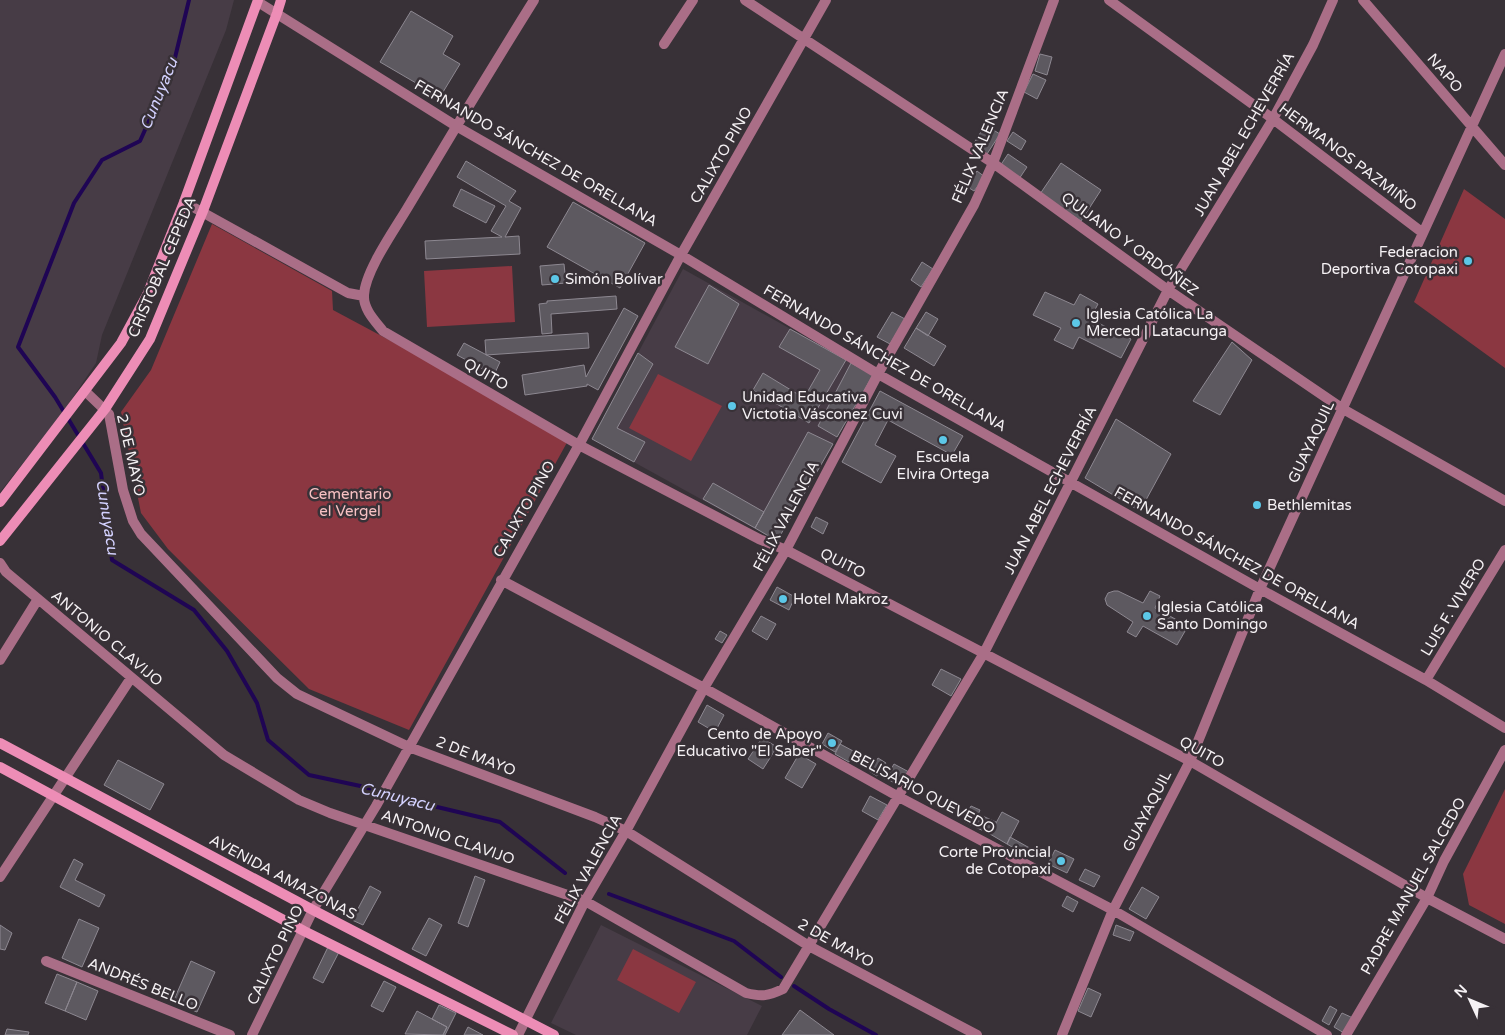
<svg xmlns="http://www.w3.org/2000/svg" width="1505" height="1035" font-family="'Varela Round',sans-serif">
<rect width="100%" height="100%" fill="#383137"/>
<path fill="#473c46" d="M0,0H234L226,30L102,335L96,363L59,418L0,492Z
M683,269L873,375L777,541L592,439Z
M601,925L762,1006L747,1035H576L551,1023Z"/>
<path fill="#8b3741" d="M1464,189L1505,219V368L1414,302Z
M212,224L332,291L333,310L570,437L409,730L309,689L168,549L141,513L121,412L151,370Z
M512,266L515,322L427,327L424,271Z
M658,374L722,406L691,461L629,428Z
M1505,789V924L1469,905L1463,874Z
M633,949L696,982L679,1013L617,980Z"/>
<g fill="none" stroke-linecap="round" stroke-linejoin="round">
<path stroke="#1f0554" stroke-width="4" d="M189,0L172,70L140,141L102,160L74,203L18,347L55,397L101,473L112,560L194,610L227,651L257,703L268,740L309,775L365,787L433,806L500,822L565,873
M609,894L734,941L781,977
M794,986L829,1009L876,1035"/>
</g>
<path fill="#5d5960" stroke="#8d8891" d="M411,11L453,36L443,54L460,64L440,97L380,62Z
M1040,54L1052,57L1047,75L1035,71Z
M1033,74L1046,80L1037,99L1024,92Z
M985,125L1000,134L987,154L973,145Z
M1013,132L1026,141L1021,150L1007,141Z
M1008,154L1027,167L1019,179L1000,166Z
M466,161L516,191L509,201L521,208L505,237L519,236L520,254L426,259L425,241L502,237L491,231L506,206L457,177Z
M1061,163L1101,190L1081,221L1040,194Z
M977,171L985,177L974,191L966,186Z
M461,189L495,206L486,223L453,206Z
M573,202L645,243L620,288L547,247Z
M922,262L933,269L921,287L911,280Z
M564,264L566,283L542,285L540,266Z
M709,285L739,304L708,364L675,347Z
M1045,292L1074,305L1080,294L1098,304L1090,319L1131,339L1121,358L1079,337L1073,349L1054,340L1061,328L1033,315Z
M616,296L617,309L551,314L552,333L542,334L539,304L547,303V301Z
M624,308L638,316L598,390L587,384V386L525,395L522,375L584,365L586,377Z
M892,312L905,319L890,344L877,337Z
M926,312L938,319L928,336L916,328Z
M916,328L946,346L934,366L904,348Z
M790,329L846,360L809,423L753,390L763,373L804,398L820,370L779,347Z
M588,333L589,348L486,355L485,340Z
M1232,342L1252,360L1220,415L1193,401Z
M464,343L500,362L494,375L457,355Z
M638,353L653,364L617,428L645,442L634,462L592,439Z
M851,363L873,375L837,437L818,426Z
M880,391L963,436L952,455L888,420L875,445L896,456L881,483L842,462Z
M1116,419L1171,454L1140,511L1085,478Z
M808,432L833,444L777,541L755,528Z
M713,483L764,512L755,528L703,499Z
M816,517L828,523L823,534L811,527Z
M777,587L795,597L789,610L770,600Z
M1114,591H1118L1143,603L1150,591L1160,596L1155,608L1188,626L1177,645L1143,626L1136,637L1127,632L1133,622L1107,605L1105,599L1108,593Z
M761,616L776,624L767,640L752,631Z
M720,631L727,635L722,643L715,639Z
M941,669L961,679L951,696L932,685Z
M707,705L724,715L715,732L698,722Z
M828,733L842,741L835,752L822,744Z
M762,738L777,747L763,769L748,759Z
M840,744L855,752L849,762L835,754Z
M799,754L816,764L802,788L785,778Z
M878,758L886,763L877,776L869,771Z
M118,760L164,784L150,810L104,785Z
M894,764L909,772L901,787L886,778Z
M884,765L891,769L885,779L878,775Z
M870,796L887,805L878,820L862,811Z
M971,806L980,810L973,826L963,821Z
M1002,812L1019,821L1007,844L990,834Z
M978,814L996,822L990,834L973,826Z
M1010,837L1035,851L1031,858L1007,844Z
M1055,850L1074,859L1067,873L1048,864Z
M74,859L83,864L75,880L105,895L99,907L60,887Z
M1085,869L1100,876L1094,887L1079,880Z
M475,876L485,880L468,927L458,923Z
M370,886L381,892L363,925L352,920Z
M1142,887L1159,897L1146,919L1129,909Z
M1067,896L1078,902L1073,912L1062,906Z
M429,918L442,925L426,956L412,949Z
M79,919L99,928L82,967L62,958Z
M0,925L12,933L5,950L0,949Z
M1116,925L1134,932L1130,941L1113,935Z
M328,947L339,952L323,983L313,978Z
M191,961L215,972L197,1012L173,1002Z
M57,974L77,982L65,1011L45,1003Z
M384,981L396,987L383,1012L371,1006Z
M77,982L98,991L86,1020L65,1011Z
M1088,988L1101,994L1091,1017L1078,1011Z
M439,1005L456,1013L445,1035H443L447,1027L432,1019Z
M1330,1006L1337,1010L1329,1025L1322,1021Z
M800,1010L834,1035H782Z
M417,1011L447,1027L443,1035L405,1034Z
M1342,1013L1353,1018L1344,1033L1334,1027Z
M468,1027L483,1035H464Z
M7,1029L29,1032L28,1035H5Z"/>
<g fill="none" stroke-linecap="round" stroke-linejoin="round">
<path stroke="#aa6e87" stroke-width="10" d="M534,0C491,69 449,138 408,207C395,229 365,271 364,295C363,309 375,321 383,331L579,445L759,539L786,550L1190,761L1427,898L1505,939
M745,0L993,163L1168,290L1343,409L1505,501
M1109,0L1273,119L1423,233
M1363,0L1505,165
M258,2L456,126L681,255L878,374L1260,589L1426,680L1505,728
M664,44L693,0
M184,202L348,293L364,296
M85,391L109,414L123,490L133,521L141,534L277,678L297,694L409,747L595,817L626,831L809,946L977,1035
M0,563L6,572L224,755L299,800L330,813L585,901L746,993C762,997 768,996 783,989L984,653L1168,290L1273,119L1313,45L1333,0
M501,580L704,688L899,797L1113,910L1327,1035
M0,660L38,599
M1426,680L1505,550
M0,877L131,678
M46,961L230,1035
M252,1035L313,910L376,806L579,445L681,255L826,0
M518,1035L585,901L626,831L704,688L786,550L878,374L974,205L993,163L1054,0
M1062,1035L1113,910L1190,761L1260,589L1505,54
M1346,1035L1427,898L1444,861L1505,750"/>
<path stroke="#ed8db6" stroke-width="10" d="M0,502L121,343L147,295L184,202L258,0
M0,541L105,409L150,339L203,211L277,13L281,0
M0,743L313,910L554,1035
M0,767L304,931L513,1035"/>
</g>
<g fill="#5cc7e7" stroke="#383137" stroke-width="2">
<circle cx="1468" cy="261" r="5"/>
<circle cx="555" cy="279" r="5"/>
<circle cx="1076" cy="323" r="5"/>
<circle cx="732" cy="406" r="5"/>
<circle cx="943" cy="440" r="5"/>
<circle cx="1257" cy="505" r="5"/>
<circle cx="783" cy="599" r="5"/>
<circle cx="1147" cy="616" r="5"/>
<circle cx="832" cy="743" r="5"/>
<circle cx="1061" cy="861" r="5"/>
</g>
<g text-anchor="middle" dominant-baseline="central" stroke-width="5" stroke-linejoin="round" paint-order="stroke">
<g font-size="15" fill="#f5f1f4" stroke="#383137">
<text transform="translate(1445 73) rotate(50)">NAPO</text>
<text transform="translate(1244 134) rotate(-60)">JUAN ABEL ECHEVERRÍA</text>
<text transform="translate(980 146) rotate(-67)">FÉLIX VALENCIA</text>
<text transform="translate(536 153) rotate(30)">FERNANDO SÁNCHEZ DE ORELLANA</text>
<text transform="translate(721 155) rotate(-60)">CALIXTO PINO</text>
<text transform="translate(1348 157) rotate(37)">HERMANOS PAZMIÑO</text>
<text transform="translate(1130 244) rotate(36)">QUIJANO Y ORDÓÑEZ</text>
<text transform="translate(162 267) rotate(-67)">CRISTOBAL CEPEDA</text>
<text transform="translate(885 358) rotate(30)">FERNANDO SÁNCHEZ DE ORELLANA</text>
<text transform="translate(486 374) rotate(30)">QUITO</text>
<text transform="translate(1311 442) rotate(-65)">GUAYAQUIL</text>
<text transform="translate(131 455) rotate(77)">2 DE MAYO</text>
<text transform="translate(1050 490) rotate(-63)">JUAN ABEL ECHEVERRÍA</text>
<text transform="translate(524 509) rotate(-60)">CALIXTO PINO</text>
<text transform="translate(786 516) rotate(-62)">FÉLIX VALENCIA</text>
<text transform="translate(1237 558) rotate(29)">FERNANDO SÁNCHEZ DE ORELLANA</text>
<text transform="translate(843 563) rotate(27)">QUITO</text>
<text transform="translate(1453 607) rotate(-59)">LUIS F. VIVERO</text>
<text transform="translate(107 638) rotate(40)">ANTONIO CLAVIJO</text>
<text transform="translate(1202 752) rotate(29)">QUITO</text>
<text transform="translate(476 756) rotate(21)">2 DE MAYO</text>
<text transform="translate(923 792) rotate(28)">BELISARIO QUEVEDO</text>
<text transform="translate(1147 811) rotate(-63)">GUAYAQUIL</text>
<text transform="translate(448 837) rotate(19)">ANTONIO CLAVIJO</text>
<text transform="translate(588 869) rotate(-61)">FÉLIX VALENCIA</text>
<text transform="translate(283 877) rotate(28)">AVENIDA AMAZONAS</text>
<text transform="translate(1413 886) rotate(-61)">PADRE MANUEL SALCEDO</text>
<text transform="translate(836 943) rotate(29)">2 DE MAYO</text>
<text transform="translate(275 955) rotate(-64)">CALIXTO PINO</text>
<text transform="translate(143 984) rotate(22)">ANDRÉS BELLO</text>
</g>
<g font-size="15" fill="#f5f1f4" stroke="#383137" text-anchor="start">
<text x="1458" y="252" text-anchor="end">Federacion<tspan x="1458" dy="17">Deportiva Cotopaxi</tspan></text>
<text x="565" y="279">Simón Bolívar</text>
<text x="1086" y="314">Iglesia Católica La<tspan x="1086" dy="17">Merced | Latacunga</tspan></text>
<text x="742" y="397">Unidad Educativa<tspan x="742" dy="17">Victotia Vásconez Cuvi</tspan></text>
<text x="943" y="457" text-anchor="middle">Escuela<tspan x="943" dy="17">Elvira Ortega</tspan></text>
<text x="1267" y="505">Bethlemitas</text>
<text x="793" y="599">Hotel Makroz</text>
<text x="1157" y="607">Iglesia Católica<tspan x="1157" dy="17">Santo Domingo</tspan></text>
<text x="822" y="734" text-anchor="end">Cento de Apoyo<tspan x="822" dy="17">Educativo "El Saber"</tspan></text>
<text x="1051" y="852" text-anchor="end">Corte Provincial<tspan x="1051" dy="17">de Cotopaxi</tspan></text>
</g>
<g font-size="15" fill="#f7c1c3" stroke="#383137">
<text x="350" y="494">Cementario<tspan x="350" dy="17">el Vergel</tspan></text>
</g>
<g font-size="16" font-style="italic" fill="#d3d1fe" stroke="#383137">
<text transform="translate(159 94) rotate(-68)">Cunuyacu</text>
<text transform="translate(107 517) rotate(81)">Cunuyacu</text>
<text transform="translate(397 797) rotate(14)">Cunuyacu</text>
</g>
</g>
<g transform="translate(1470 1000) rotate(314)" stroke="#383137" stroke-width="4" paint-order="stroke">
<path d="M0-4L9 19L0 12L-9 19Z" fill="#f5f1f4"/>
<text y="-8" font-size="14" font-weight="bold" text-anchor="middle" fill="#f5f1f4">N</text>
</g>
</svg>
